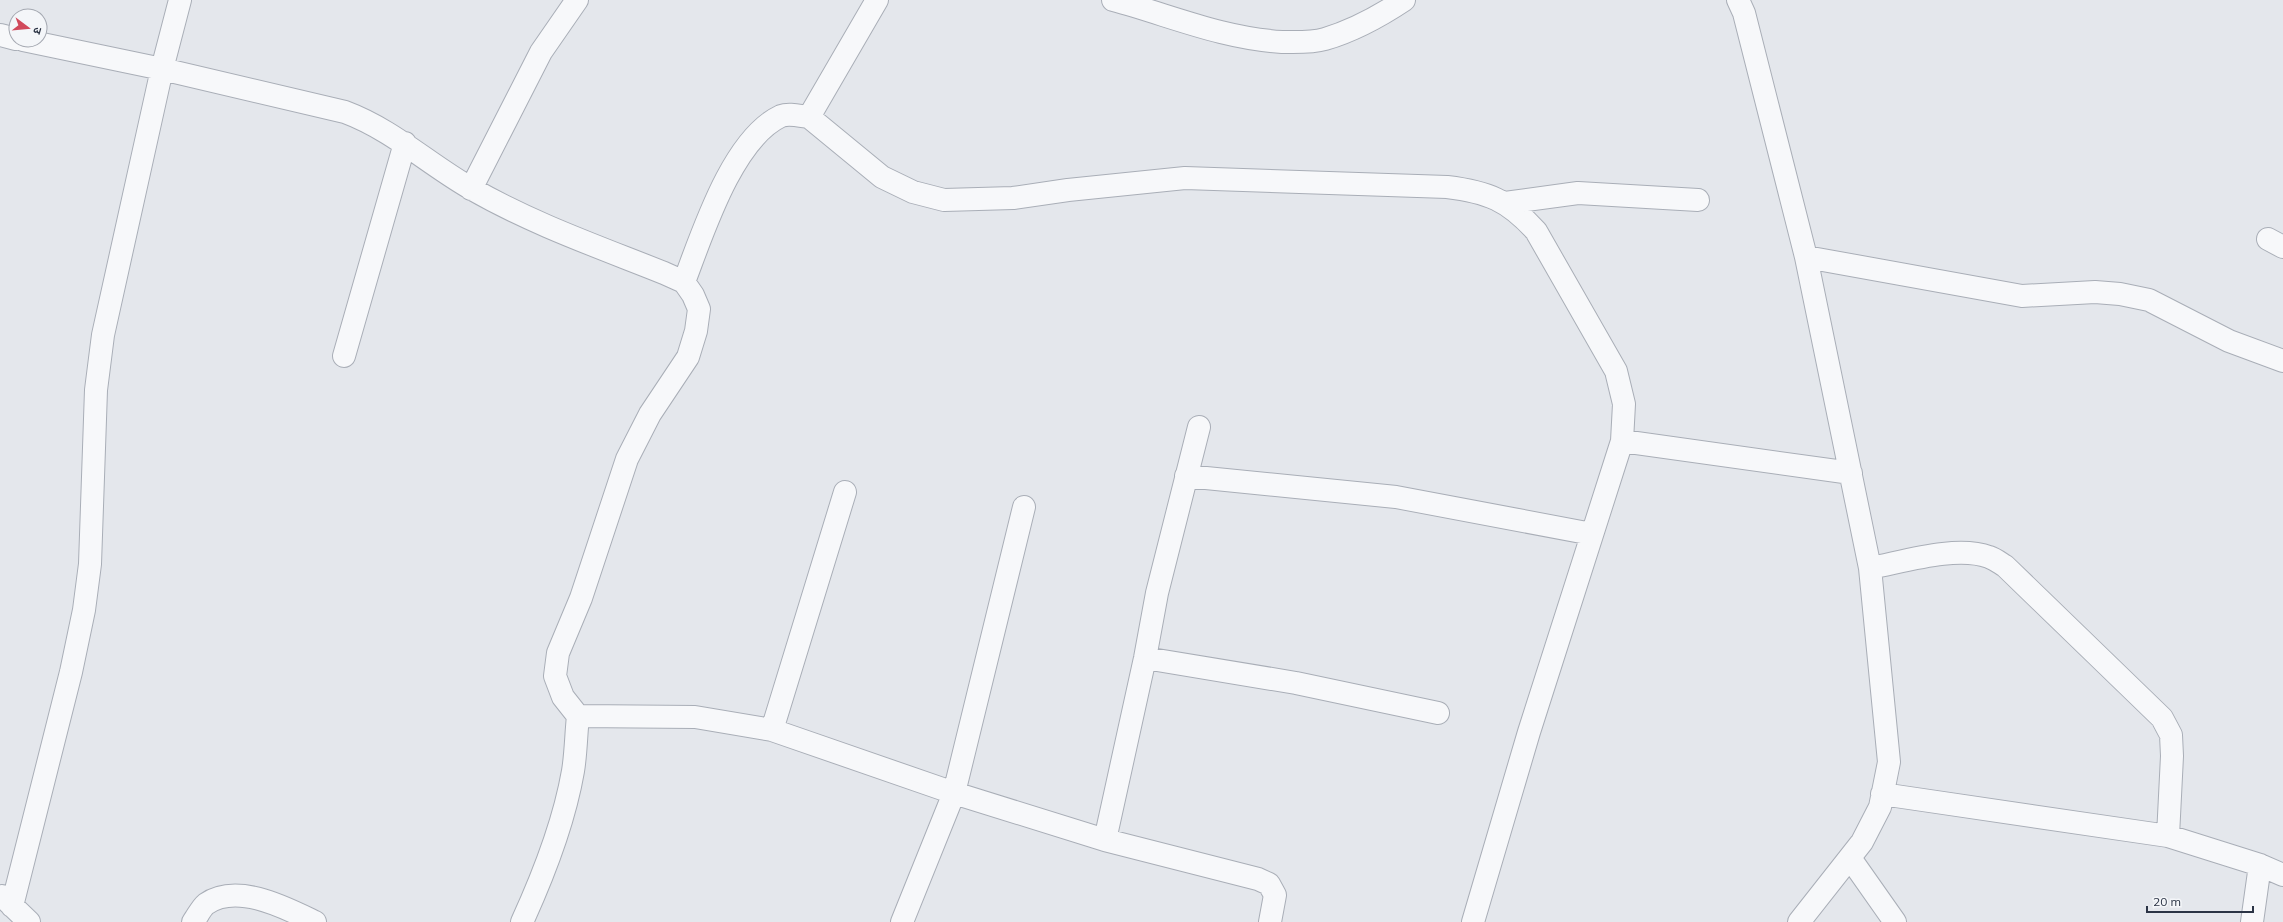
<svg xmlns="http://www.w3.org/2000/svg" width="2283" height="922" font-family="Mulish,'Noto Sans Devanagari',sans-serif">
<rect width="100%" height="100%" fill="#e4e7ec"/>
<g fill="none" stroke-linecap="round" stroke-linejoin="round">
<defs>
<path id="minor" d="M1113,0C1172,16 1221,38 1282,42C1296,42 1311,43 1325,39C1352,31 1380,16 1404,0
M1738,0L1744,13L1806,257L1870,568L1889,762L1880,807L1862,842L1799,922
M0,35L16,39
M23,40L162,69L345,112C393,130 428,164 472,189C533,224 599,247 664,273L684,282L693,295L699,309L696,331L688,357L650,414L627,459L581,598L558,653L555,676L563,697L578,716C576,734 576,753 573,771C564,823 544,874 522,922
M809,117L877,0
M471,189L541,52L577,0
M1505,203L1578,193L1698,200
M2268,239L2283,247
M1806,257L2022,296L2095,292L2120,294L2149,300L2229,341L2283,361
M684,282C702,235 732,139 781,116C789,113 800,116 809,117L882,177L913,192L944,200L1013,198L1068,190L1185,178L1447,187C1488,192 1508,200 1536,231L1616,371L1624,404L1622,441L1529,732L1473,922
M344,356L405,143
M1622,441L1851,473
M1186,476L1396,497L1592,534
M1870,568C1903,562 1956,545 1989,557C1995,559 2000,563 2005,566L2162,718L2171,735L2172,756L2168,836
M1145,658L1296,683L1438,713
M578,716L695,717L772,730L954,793L1105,840L1258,879L1269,884L1275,895L1270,922
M772,730L845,492
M1882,794L2168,836L2260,865L2283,875
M1105,840L1145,658L1157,593L1199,427
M1850,858L1895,922
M2,896L29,922
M12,906L71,672L84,610L90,564L96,390L103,335L162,69L180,0
M193,922C197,917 201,908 206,904C237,882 286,908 315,922
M902,922L954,793L1024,507
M2252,922L2260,865"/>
</defs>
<use href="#minor" stroke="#a9aeb7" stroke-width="24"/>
<use href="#minor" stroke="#f7f8fa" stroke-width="22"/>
</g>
<g transform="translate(28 28) rotate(106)"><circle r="19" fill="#f4f6f9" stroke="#a4a8b1"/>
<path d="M0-3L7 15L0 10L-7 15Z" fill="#d1495b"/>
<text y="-6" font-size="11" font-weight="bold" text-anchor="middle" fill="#2b3445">उ</text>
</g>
<path d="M2147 906v6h106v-6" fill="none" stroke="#2b3445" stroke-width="2"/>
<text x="2153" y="906" font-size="12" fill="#2b3445" stroke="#f4f6f9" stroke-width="3" paint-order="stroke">20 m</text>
</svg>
